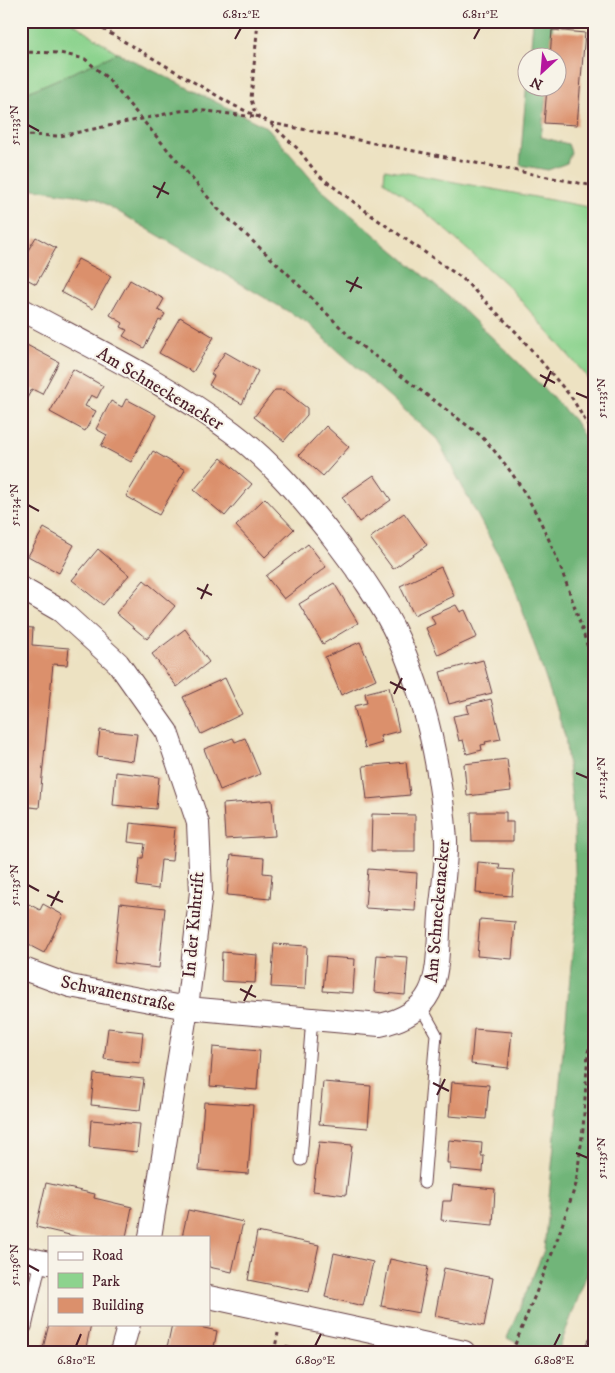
<svg xmlns="http://www.w3.org/2000/svg" width="615" height="1373" font-family="'IM FELL DW Pica',serif">
<rect width="100%" height="100%" fill="#f7f3e8"/>
<filter id="ink" filterUnits="userSpaceOnUse"><feTurbulence type="fractalNoise" baseFrequency=".02" numOctaves="2"/><feDisplacementMap in="SourceGraphic" scale="10" xChannelSelector="R" yChannelSelector="G"/><feConvolveMatrix kernelMatrix="1 2 1 2 8 2 1 2 1" color-interpolation-filters="sRGB"/></filter>
<filter id="wash" filterUnits="userSpaceOnUse"><feTurbulence type="fractalNoise" baseFrequency=".0096" numOctaves="4" result="noise"/><feDisplacementMap in="SourceGraphic" scale="20" xChannelSelector="R" yChannelSelector="G"/><feGaussianBlur stdDeviation="1.12" result="paint"/><feColorMatrix in="noise" values="0 0 0 0 0 0 0 0 0 0 0 0 0 0 0 0 0 1.4 0 .05"/><feComposite in="paint" operator="in"/></filter>
<g filter="url(#wash)">
<rect width="100%" height="100%" fill="#ede2c2"/>
<path fill="#8cd38e" stroke="#6b795c" d="M21,21H70L118,53L21,95Z
M385,169L594,208V387L584,373L508,286L431,217L384,181Z"/>
<path fill="#71b579" stroke="#5e6a52" d="M533,21H553L550,57H530Z
M118,53L268,128L318,187L457,304L522,366L573,419L594,452V1255L558,1352H534L507,1338L544,1250L576,914L574,821L565,736L513,582L437,439L306,322L95,198L21,187V95Z
M527,80L528,88H547L541,137L568,144L571,152L567,163L548,170L520,165Z"/>
<g id="blocks">
<path fill="#db906c" d="M552,30L585,33L577,125L544,123L547,88H558V58H550Z
M36,237L56,248L36,284L21,276V262Z
M78,259L111,276L93,309L61,292Z
M130,280L164,299L158,310L165,314L161,321L159,320L144,348L123,336L127,330L121,327L123,323L110,315Z
M180,317L214,337L193,372L159,353Z
M23,343L59,362L42,394L32,389L26,400L21,397Z
M225,352L258,371L242,404L209,385L214,376L211,374Z
M73,369L103,386L97,398L91,395L85,406L96,411L85,431L50,412Z
M275,390H284L307,408V415L284,441L254,417Z
M126,399L156,415L131,462L101,446L107,435L96,429L111,401L122,407Z
M326,426L349,447L323,476L299,455Z
M153,451L185,470L159,515L126,496Z
M221,458L252,484L225,516L194,490Z
M374,475L391,500L359,522L342,497Z
M265,498L294,529L265,557L236,526Z
M21,509L30,514L21,530Z
M404,513L427,545L393,569L370,538Z
M44,528L74,545L59,573L28,556Z
M308,544L326,567L284,599L266,576Z
M98,549L129,575L103,605L72,580Z
M441,567L454,596L414,615L400,586Z
M144,580L175,606L147,639L116,613Z
M334,583L358,623L323,644L299,604Z
M456,605L460,612L465,610L477,637L438,655L426,628L435,624L431,616Z
M21,627L33,628L32,645L69,648L67,665L53,664L39,808L21,806Z
M185,629L209,662L177,687L152,654Z
M360,642L376,679L341,695L325,657Z
M483,660L492,693L449,704L440,672Z
M225,678L242,714L201,734L183,697Z
M389,687L399,731L380,736L382,743L365,748L354,706L367,703L365,693Z
M491,699L501,739L485,742L486,744L481,745L482,750L467,754L463,740L459,741L453,716L469,713L467,705Z
M100,730L137,734L133,761L97,756Z
M233,738L235,742L245,738L260,774L220,790L204,749Z
M507,759L511,791L467,796L464,764Z
M406,762L410,795L367,799L363,766Z
M116,772L159,777L156,809L113,805Z
M272,800L275,836L225,839L223,804Z
M471,812H506V822H513V841H472Z
M372,814L415,815V851H371Z
M130,823L175,828L172,861L161,860L158,889L137,886L140,858H143L145,844L128,842Z
M231,855L264,858L263,873L272,874L270,899L227,895Z
M478,862L500,864L499,869L514,870L512,896L476,893Z
M368,869L417,873L415,911L365,908Z
M21,900L40,910L43,904L63,915L44,953L21,941Z
M120,903L165,908L159,968L114,963Z
M480,919L515,922L512,959L477,956Z
M274,944L307,946L305,989L271,987Z
M222,952L257,955L255,983L221,981Z
M377,955L408,957L405,995L374,992Z
M326,957L355,959L353,993L323,991Z
M108,1028L143,1032L140,1063L104,1059Z
M474,1029L512,1032L508,1068L471,1064Z
M213,1047L260,1051L257,1090L210,1086Z
M94,1074L144,1079L140,1110L91,1105Z
M323,1082L371,1086L368,1128L319,1124Z
M452,1082L489,1085L486,1119L449,1116Z
M204,1102L253,1105L248,1174L199,1170Z
M91,1120L140,1124L137,1152L89,1147Z
M449,1140L482,1143L481,1156H484L483,1172L450,1169V1163H447Z
M319,1142L352,1145L346,1195L313,1191Z
M46,1183L95,1194L94,1198L132,1207L126,1237H78L36,1227Z
M453,1185L495,1189L493,1225L441,1220L443,1201H451Z
M188,1210L243,1222L232,1272L209,1267V1237H182Z
M257,1232L319,1245L309,1292L248,1280Z
M334,1253L373,1262L363,1306L325,1297Z
M390,1259L428,1267L419,1313L381,1306Z
M444,1268L493,1278L484,1326L435,1316Z
M49,1324H91L85,1352H42Z
M172,1324H187L217,1331L213,1352H166Z
M285,1346L305,1351V1352H284Z"/>
</g>
</g>
<g filter="url(#ink)">
<use href="#blocks" fill-opacity="0" stroke="#623c42" stroke-width="1"/>
<g fill="none" stroke-linecap="round" stroke-linejoin="round">
<defs>
<path id="service" d="M421,1007L436,1034L424,1183
M301,1160L312,1018
M26,1327L41,1261
M590,1352L594,1342"/>
<path id="minor" d="M21,309C93,348 167,383 232,432C268,459 299,495 327,530C353,564 381,600 399,640C427,702 441,772 446,840C447,864 442,891 440,915C436,969 444,1011 380,1025L187,1008L70,986L21,968
M21,588L61,611L118,663L167,732L198,823L201,892L187,1008L150,1237
M21,1257L49,1263
M209,1297L464,1352
M121,1352L129,1324"/>
</defs>
<use href="#service" stroke="#623c42" stroke-width="13"/>
<use href="#minor" stroke="#623c42" stroke-width="24"/>
<path stroke="#623c42" stroke-width="3" stroke-dasharray="4 4" stroke-linecap="butt" d="M89,21L233,105L271,123L594,186
M258,21L251,99L254,110L259,117
M21,52L60,53L85,59L106,77L218,209L286,272L352,339L480,435C544,501 566,581 594,666
M271,124L298,149L318,175L375,218L462,278L518,334L572,398L594,436
M21,135L60,136L180,111L197,110L255,117
M274,1352L278,1333
M512,1352L555,1246L576,1184L583,1129L588,1052L594,1033"/>
<use href="#service" stroke="#fff" stroke-width="11"/>
<use href="#minor" stroke="#fff" stroke-width="22"/>
</g>
</g>
<path fill="none" stroke="#4a1f2b" stroke-width="2" d="M235,39L241,28M474,39L480,28M28,125L39,131M153,186L169,194M157,198L165,182M346,281L362,288M350,292L358,277M540,375L555,383M544,387L551,371M576,393L588,398M28,505L39,511M197,588L212,595M201,599L208,584M390,682L406,690M394,694L402,678M576,773L588,778M28,885L39,891M47,895L63,902M51,906L59,891M240,989L256,997M244,1001L252,985M433,1083L449,1091M437,1095L445,1079M576,1153L588,1158M28,1265L39,1271M76,1346L81,1334M315,1346L321,1334M554,1346L560,1334"/>
<g text-anchor="middle" dominant-baseline="central" stroke-width="4" stroke-linejoin="round" paint-order="stroke">
<g font-size="18" fill="#4a1f2b" stroke="#f7f3e8">
<text transform="translate(160 389) rotate(31)">Am Schneckenacker</text>
<text transform="translate(438 911) rotate(-85)">Am Schneckenacker</text>
<text transform="translate(194 925) rotate(-85)">In der Kuhtrift</text>
<text transform="translate(118 994) rotate(12)">Schwanenstraße</text>
</g>
</g>
<rect width="615" height="1373" fill="none" stroke="#f7f3e8" stroke-width="55"/>
<rect x="48" y="1236" width="162" height="90" fill="#f7f3e8" stroke="#b29e9c"/>
<rect x="58" y="1252" width="25" height="8" fill="#ffffff" stroke="#b29e9c"/>
<text x="92" y="1260" font-size="15" fill="#4a1f2b">Road</text>
<rect x="58" y="1273" width="25" height="15" fill="#8cd38e" stroke="#b29e9c"/>
<text x="92" y="1286" font-size="15" fill="#4a1f2b">Park</text>
<rect x="58" y="1298" width="25" height="15" fill="#db906c" stroke="#b29e9c"/>
<text x="92" y="1310" font-size="15" fill="#4a1f2b">Building</text>
<g transform="translate(542 72) rotate(206)"><circle r="24" fill="#f7f3e8" stroke="#b29e9c"/>
<path d="M0-4L9 19L0 12L-9 19Z" fill="#b5179e"/>
<text y="-8" font-size="14" font-weight="bold" text-anchor="middle" fill="#4a1f2b">N</text>
</g>
<rect x="28" y="28" width="560" height="1318" fill="none" stroke="#4a1f2b" stroke-width="2"/>
<g font-size="12" text-anchor="middle" fill="#4a1f2b">
<text x="241" y="18">6.812°E</text>
<text x="480" y="18">6.811°E</text>
<text transform="translate(14 125) rotate(-90)" y="4">51.133°N</text>
<text transform="translate(601 398) rotate(-90)" y="4">51.133°N</text>
<text transform="translate(14 505) rotate(-90)" y="4">51.134°N</text>
<text transform="translate(601 778) rotate(-90)" y="4">51.134°N</text>
<text transform="translate(14 885) rotate(-90)" y="4">51.135°N</text>
<text transform="translate(601 1158) rotate(-90)" y="4">51.135°N</text>
<text transform="translate(14 1265) rotate(-90)" y="4">51.136°N</text>
<text x="76" y="1364">6.810°E</text>
<text x="315" y="1364">6.809°E</text>
<text x="554" y="1364">6.808°E</text>
</g>
</svg>
